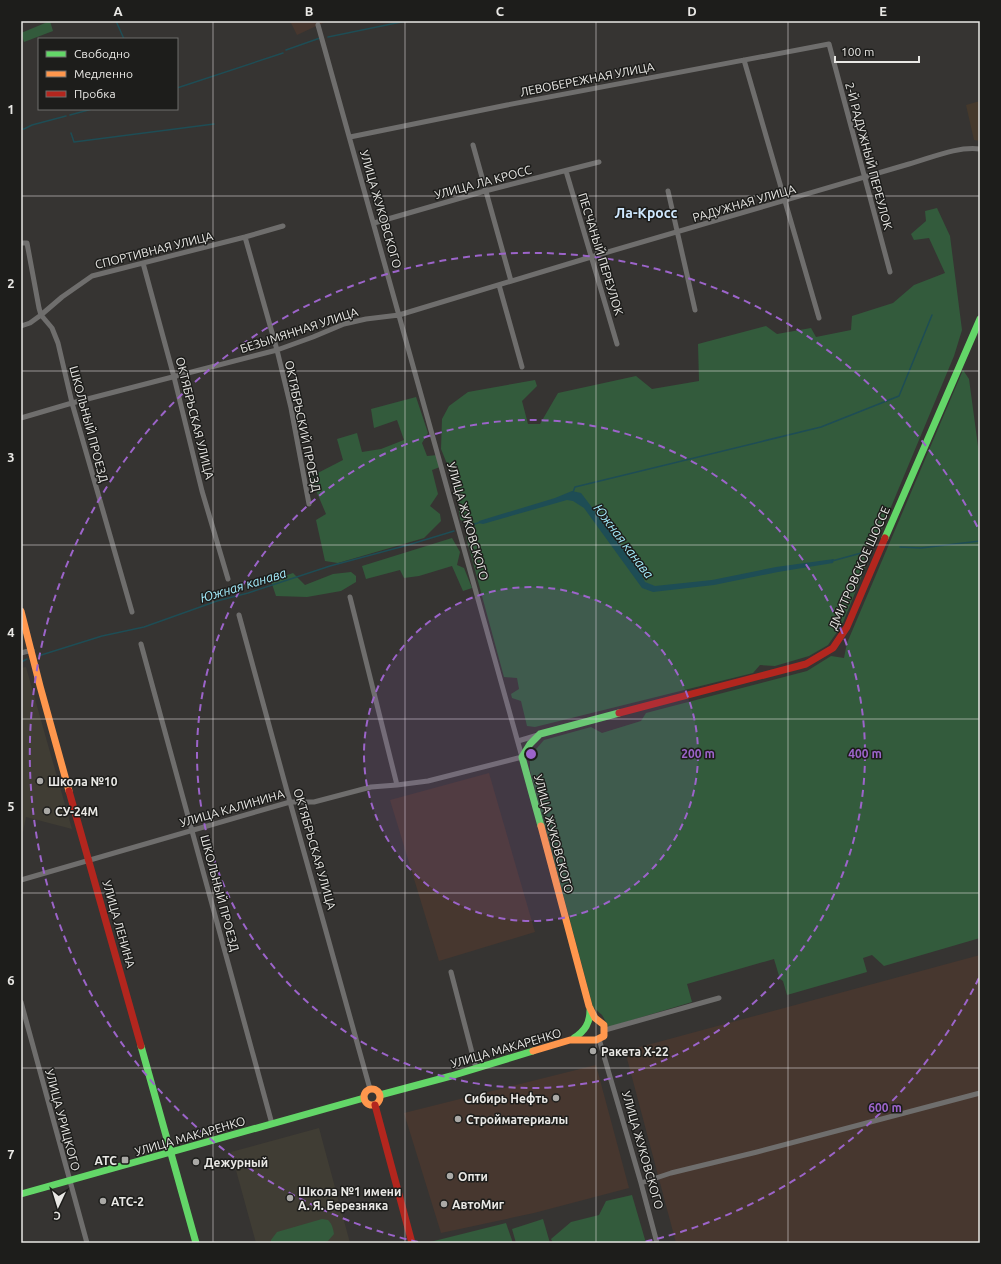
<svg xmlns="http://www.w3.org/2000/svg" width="1001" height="1264" font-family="Ubuntu,sans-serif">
<rect width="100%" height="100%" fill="#363432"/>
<path fill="#45392c" d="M980,101V141L974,140L966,105Z"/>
<path fill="#47372f" d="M290,21H327L297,35Z
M489,773L535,932L439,961L390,800Z
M980,955V1243H676L625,1051Z
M596,1065L629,1188L534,1213L441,1233L404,1113Z"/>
<path fill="#403d34" d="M26,667L48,745L72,829L26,817L23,832L21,831V668Z
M319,1128L350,1243H256L231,1152Z"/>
<path fill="#335b3c" d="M50,21L53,31L24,42L21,33Z
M937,208L950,236L962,330L954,356L876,543L862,547L866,566L842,625L828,645L809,656L775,666L760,665L753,673L535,727L527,726L521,701L512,698L511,694L519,689L517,678L504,677L466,537L474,532L460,519L456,486L441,449L442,419L449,406L468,392L535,380L537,386L522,401L528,424H540L558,393L636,376L652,389L699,381L698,344L766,326L777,334L811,328L816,337L851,330L852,316L893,303L914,285L945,273L929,238L914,240L911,234L926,221L925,211Z
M963,370L969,379L980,461V938L884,966L872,955L863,958L867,972L787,995L783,981L780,979L774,959L687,984L692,1002L609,1027L602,1015L593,1007L530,770V756L544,740L591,727L602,733L641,721L646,713L807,671L831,656L844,658L847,643Z
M416,397L428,433L422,443L427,456L438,455L440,467L432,470L438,494L430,506L440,514L441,521L424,538L338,563L325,561L316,520L326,514L315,488H310V477L343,460L337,439L357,433L362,452L381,449L404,440L397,420L374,428L371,409Z
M452,538L460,552L457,565L464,568L472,588L463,591L452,566L419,576L404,578L400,570L366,579L362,566Z
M351,572L356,576V582L341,591L307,597L276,596L271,581L293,573L305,585L333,574Z
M632,1195L646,1243H553L551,1239L571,1222L599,1215L606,1201Z
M322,1219L328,1220C332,1224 333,1228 334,1234L328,1241L322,1243H271V1240L277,1232Z
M543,1219L550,1243H516L512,1229Z
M506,1223L513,1243H426Z"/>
<path fill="#1e4d55" d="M572,491L581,493L639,569L645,582L655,586L712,580L776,567L834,559L833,563L778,572L714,585L653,592L642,588L584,508L573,501L567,500L483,524L478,523L479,521L555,498Z"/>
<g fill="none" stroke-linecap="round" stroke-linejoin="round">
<path stroke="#1e4d55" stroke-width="1.5" d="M116,21L124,39
M328,37L406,21
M286,50L320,38
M177,88L283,53
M70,115L92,109
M21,129H24L32,125L66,116
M71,133L74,142L214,124
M573,492L575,487L821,427L899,396L932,315
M467,526L478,523
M900,547L921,548L980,541
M832,561L865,552
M38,656L102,636L144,627L217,601L248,593L330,566L408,545L454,531
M21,662L27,659"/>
<path stroke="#6f6e6d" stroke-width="5" d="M744,60L819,318
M350,137L507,105L829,44L890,272
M473,145L511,281
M566,171L617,344
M668,191L695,310
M374,223L485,191L599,162
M245,237L277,350L291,408L309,504
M21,243H27L39,308L41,315L52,328L58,343L72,403L132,612
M143,263L174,377L202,491L228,579
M499,285L522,367
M21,326L30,323L41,315L62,297L92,276L245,237L283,226
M21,418L72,403L277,350L313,337L344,324L366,319L399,315L591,257L909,164C931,158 957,146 980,149
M350,597L397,785
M239,615L290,802L370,1089
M141,644L272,1124
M21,653L32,650
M518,741L538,735
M21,880L290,802H314L371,787L397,785L428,781L522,757L318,25
M451,972L476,1068
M21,1002L87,1243
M605,1030L719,998
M599,1039L641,1183L657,1243
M641,1183L671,1173L757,1152L980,1093"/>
<path stroke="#63d668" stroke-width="7" d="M885,538L980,319
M541,826L522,757L530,744L540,734L619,713
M574,1038C585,1031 590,1023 590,1010
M141,1046L196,1243
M380,1095L451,1076L533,1051
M21,1194L364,1098"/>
<path stroke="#ff974d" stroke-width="7" d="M21,611L40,686L69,791
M533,1051L570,1040H596L604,1036V1025L595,1018L589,1006L541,826
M364 1097a8 8 0 1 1 16 0a8 8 0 1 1-16 0Z"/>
<path stroke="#b3261e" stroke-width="7" d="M619,713L806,664L833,648L847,627L885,538
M69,791L141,1046
M375,1105L412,1243"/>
</g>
<path fill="none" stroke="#e9e8e5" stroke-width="1" stroke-opacity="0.55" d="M213,21V1243M405,21V1243M596,21V1243M788,21V1243M21,196H980M21,371H980M21,545H980M21,719H980M21,893H980M21,1068H980"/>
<circle cx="531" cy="754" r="167" fill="#9c64ca" fill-opacity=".12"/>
<g fill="none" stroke="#9c64ca" stroke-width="2" stroke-dasharray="7 5">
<circle cx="531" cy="754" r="167"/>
<circle cx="531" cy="754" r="334"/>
<path d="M979 978A501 501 0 0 1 644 1242M418 1242A501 501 0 1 1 979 530"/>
</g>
<g fill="#aaa9a6" stroke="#1d1d1b" stroke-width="1.5">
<circle cx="40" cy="781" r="4"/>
<circle cx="47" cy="811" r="4"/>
<circle cx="593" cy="1051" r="4"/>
<circle cx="556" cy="1098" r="4"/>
<circle cx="458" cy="1119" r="4"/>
<rect x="121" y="1156" width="8" height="8" rx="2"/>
<circle cx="196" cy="1162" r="4"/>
<circle cx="450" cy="1176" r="4"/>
<circle cx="290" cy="1198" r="4"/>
<circle cx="103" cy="1201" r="4"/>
<circle cx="444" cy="1204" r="4"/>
</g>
<g text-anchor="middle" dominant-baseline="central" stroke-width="3" stroke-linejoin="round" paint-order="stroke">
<g font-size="12" fill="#e9e8e5" stroke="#1d1d1b">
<text transform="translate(587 79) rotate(-11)">ЛЕВОБЕРЕЖНАЯ УЛИЦА</text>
<text transform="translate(869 156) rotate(75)">2-Й РАДУЖНЫЙ ПЕРЕУЛОК</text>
<text transform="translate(483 182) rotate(-15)">УЛИЦА ЛА КРОСС</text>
<text transform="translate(744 203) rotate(-16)">РАДУЖНАЯ УЛИЦА</text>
<text transform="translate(381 209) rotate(74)">УЛИЦА ЖУКОВСКОГО</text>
<text transform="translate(154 250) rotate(-14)">СПОРТИВНАЯ УЛИЦА</text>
<text transform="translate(601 254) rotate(73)">ПЕСЧАНЫЙ ПЕРЕУЛОК</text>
<text transform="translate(299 330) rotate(-18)">БЕЗЫМЯННАЯ УЛИЦА</text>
<text transform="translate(195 418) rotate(76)">ОКТЯБРЬСКАЯ УЛИЦА</text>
<text transform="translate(89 424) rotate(75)">ШКОЛЬНЫЙ ПРОЕЗД</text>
<text transform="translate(303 426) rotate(78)">ОКТЯБРЬСКИЙ ПРОЕЗД</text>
<text transform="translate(468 521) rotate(74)">УЛИЦА ЖУКОВСКОГО</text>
<text transform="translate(859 568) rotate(-66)">ДМИТРОВСКОЕ ШОССЕ</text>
<text transform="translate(232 808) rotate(-16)">УЛИЦА КАЛИНИНА</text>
<text transform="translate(554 834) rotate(75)">УЛИЦА ЖУКОВСКОГО</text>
<text transform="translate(315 849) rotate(74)">ОКТЯБРЬСКАЯ УЛИЦА</text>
<text transform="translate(220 893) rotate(75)">ШКОЛЬНЫЙ ПРОЕЗД</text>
<text transform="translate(119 924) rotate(74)">УЛИЦА ЛЕНИНА</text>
<text transform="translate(506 1048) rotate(-16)">УЛИЦА МАКАРЕНКО</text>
<text transform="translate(63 1120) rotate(75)">УЛИЦА УРИЦКОГО</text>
<text transform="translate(190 1136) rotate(-16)">УЛИЦА МАКАРЕНКО</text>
<text transform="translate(643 1150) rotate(74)">УЛИЦА ЖУКОВСКОГО</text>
</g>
<g font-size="12" font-weight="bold" fill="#e9e8e5" stroke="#1d1d1b" text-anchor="start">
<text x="48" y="781">Школа №10</text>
<text x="55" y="811">СУ-24М</text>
<text x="601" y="1051">Ракета Х-22</text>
<text x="548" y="1098" text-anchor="end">Сибирь Нефть</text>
<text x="466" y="1119">Стройматериалы</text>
<text x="117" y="1160" text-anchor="end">АТС</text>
<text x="204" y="1162">Дежурный</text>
<text x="458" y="1176">Опти</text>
<text x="298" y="1191">Школа №1 имени<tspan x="298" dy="14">А. Я. Березняка</tspan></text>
<text x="111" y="1201">АТС-2</text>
<text x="452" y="1204">АвтоМиг</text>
</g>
<g font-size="13" font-style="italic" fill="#a3ebfb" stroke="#1d1d1b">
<text transform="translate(624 541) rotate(53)">Южная канава</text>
<text transform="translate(243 585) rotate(-17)">Южная канава</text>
</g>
<g font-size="14" font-weight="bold" fill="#cee7fd" stroke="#1d1d1b">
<text x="646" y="213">Ла-Кросс</text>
</g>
</g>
<circle cx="531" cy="754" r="6" fill="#9c64ca" stroke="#1d1d1b" stroke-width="2"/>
<g font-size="12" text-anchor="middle" font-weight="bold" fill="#9c64ca" stroke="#1d1d1b" stroke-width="3" stroke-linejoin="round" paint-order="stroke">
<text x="698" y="758">200 m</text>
<text x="865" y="758">400 m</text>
<text x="885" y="1112">600 m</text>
</g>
<rect width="1001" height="1264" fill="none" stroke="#1d1d1b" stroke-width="44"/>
<rect x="38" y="38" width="140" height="72" fill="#1d1d1b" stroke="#6f6e6c"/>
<rect x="46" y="51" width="20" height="6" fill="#63d668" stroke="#6f6e6c"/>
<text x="74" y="58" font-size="12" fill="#e9e8e5">Свободно</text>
<rect x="46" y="71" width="20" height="6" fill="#ff974d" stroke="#6f6e6c"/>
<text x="74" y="78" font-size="12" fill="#e9e8e5">Медленно</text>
<rect x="46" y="91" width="20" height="6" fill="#b3261e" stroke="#6f6e6c"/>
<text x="74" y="98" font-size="12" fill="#e9e8e5">Пробка</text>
<g transform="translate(58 1206) rotate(184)" stroke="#1d1d1b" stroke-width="3" paint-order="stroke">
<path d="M0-3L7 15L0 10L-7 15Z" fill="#e9e8e5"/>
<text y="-6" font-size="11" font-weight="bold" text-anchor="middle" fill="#e9e8e5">С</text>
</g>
<path d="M835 56v6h84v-6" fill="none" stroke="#e9e8e5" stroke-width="2"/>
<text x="841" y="56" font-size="12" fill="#e9e8e5" stroke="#1d1d1b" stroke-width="3" paint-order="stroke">100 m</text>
<rect x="22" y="22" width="957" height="1220" fill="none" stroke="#e9e8e5" stroke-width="1.5"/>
<g font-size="13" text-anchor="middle" font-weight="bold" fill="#e9e8e5">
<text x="118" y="16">A</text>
<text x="309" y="16">B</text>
<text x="500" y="16">C</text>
<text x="692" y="16">D</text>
<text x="883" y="16">E</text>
<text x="11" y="114">1</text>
<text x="11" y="288">2</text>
<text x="11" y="462">3</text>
<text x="11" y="637">4</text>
<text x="11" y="811">5</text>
<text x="11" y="985">6</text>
<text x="11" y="1159">7</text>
</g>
</svg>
